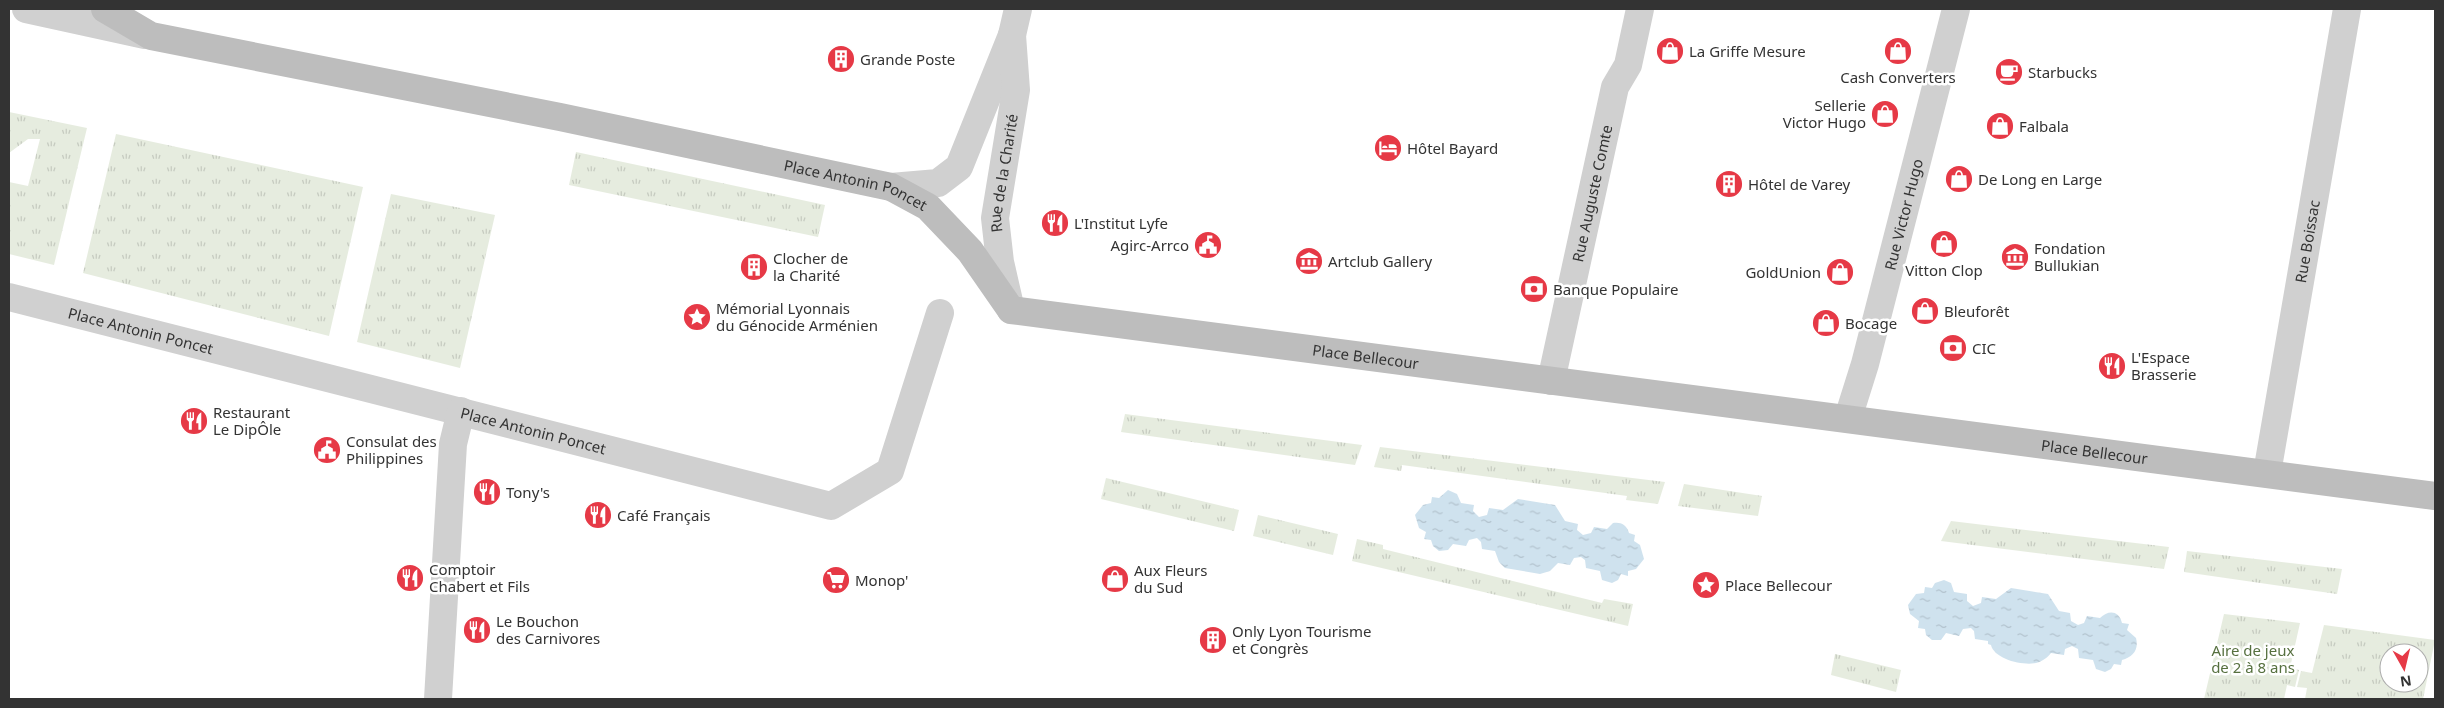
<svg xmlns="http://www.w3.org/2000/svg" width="2444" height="708" font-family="'Noto Sans',sans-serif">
<defs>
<pattern id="grass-tufts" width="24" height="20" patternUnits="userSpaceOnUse" patternTransform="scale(1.25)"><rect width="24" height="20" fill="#e6ecdf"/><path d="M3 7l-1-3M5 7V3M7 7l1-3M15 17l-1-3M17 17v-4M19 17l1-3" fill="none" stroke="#c6cbc0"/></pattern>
<pattern id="water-ripples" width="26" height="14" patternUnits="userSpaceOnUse" patternTransform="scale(1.25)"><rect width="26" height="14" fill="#cfe2ee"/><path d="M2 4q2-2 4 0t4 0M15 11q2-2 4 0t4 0" fill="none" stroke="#b2c2cd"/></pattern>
</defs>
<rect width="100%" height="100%" fill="#fff"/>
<path fill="url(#grass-tufts)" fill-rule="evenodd" d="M9,112L87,128L54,265L9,254V182L28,186L40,139H28L9,153Z
M116,134L363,187L329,336L83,273Z
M576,152L825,205L818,237L569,185Z
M391,194L495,215L460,368L357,342Z
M1125,414L1362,445L1355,465L1121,432Z
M1380,447L1665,482L1658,504L1626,500L1627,496L1402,465L1401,471L1374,467Z
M1106,478L1239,510L1234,531L1101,499Z
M1684,484L1762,496L1758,516L1678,506Z
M1258,515L1338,534L1333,555L1253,536Z
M1951,521L2169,547L2164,569L1941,541Z
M1357,539L1383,545V549L1602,603L1604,599L1633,604L1628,626L1352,561Z
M2187,551L2342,569L2337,594L2184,572Z
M2224,614L2300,623L2290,668L2299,670L2295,687L2287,685L2284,699H2204Z
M2324,625L2435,640L2423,699H2305L2307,688L2297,687L2301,671L2312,673ZM2389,653H2419V683H2389Z
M1835,654L1901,670L1896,692L1831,675Z"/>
<path fill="url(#water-ripples)" d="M1448,490L1457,494L1461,503L1474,505L1473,511L1479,517L1487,515L1489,508L1503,510L1518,499L1555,505L1565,521L1578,524L1577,530L1583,535L1591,533L1594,527L1607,529L1613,523C1621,522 1627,525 1629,533L1635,535L1634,541L1640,545L1644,559L1636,569L1628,571V576L1621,574L1618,580L1612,583L1602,580L1600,571L1586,568L1585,560L1581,557L1574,558L1570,565L1558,563L1550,571L1540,574L1505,568L1499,562L1495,551L1482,549L1481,542L1477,538L1469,540L1466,546L1453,544L1448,550L1439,551L1433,546L1431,540L1424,539L1426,532L1419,528L1415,515L1423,505L1431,503L1432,497L1439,498Z
M1944,580L1951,583L1954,592L1967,594V601L1973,606L1981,603L1982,597L1996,599L2011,588L2048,594L2059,611L2070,613L2071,621L2078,625L2084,623L2087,616L2100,618C2108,610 2119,610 2122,623L2129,624L2127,630L2136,638C2139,650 2133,657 2122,660L2121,665L2114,664L2111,669L2105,672L2096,669L2093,660L2079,658L2078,649L2072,646L2065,649L2064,655L2051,653C2048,657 2043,661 2036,663C2023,666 1994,659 1991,645L1988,644V641L1975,639L1974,631L1971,628L1963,629L1959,636L1946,633L1941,640H1932L1926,635L1925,629L1918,628L1919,621L1910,614L1908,605L1916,594L1924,593L1925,587L1932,588L1935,583Z"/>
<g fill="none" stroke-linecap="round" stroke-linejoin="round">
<g stroke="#d0d0d0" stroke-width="28">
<path d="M26,9L145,35"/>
<path d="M891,187L938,183L959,167L1012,35L1018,9"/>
<path id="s1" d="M9,297L831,506L890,471L940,313"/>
<path id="s2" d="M1011,310L1000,262L995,218L1016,90L1012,35"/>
<path id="s3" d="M1551,381L1615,87L1628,65L1640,9"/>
<path id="s4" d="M1848,418L1865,364L1956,9"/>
<path id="s5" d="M2267,473L2347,9"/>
<path d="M438,699L453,444L461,411"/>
</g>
<path stroke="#bdbdbd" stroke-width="28" id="s6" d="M105,9L151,36L560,117L891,187L928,207L970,251L1011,310L2435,496"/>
</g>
<defs>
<symbol id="shop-disc" viewBox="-11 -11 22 22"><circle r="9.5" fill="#e63946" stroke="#fff"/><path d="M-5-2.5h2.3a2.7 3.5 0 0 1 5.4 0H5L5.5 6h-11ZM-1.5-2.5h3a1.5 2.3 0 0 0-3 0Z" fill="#fff"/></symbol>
<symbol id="building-disc" viewBox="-11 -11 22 22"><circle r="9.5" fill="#e63946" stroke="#fff"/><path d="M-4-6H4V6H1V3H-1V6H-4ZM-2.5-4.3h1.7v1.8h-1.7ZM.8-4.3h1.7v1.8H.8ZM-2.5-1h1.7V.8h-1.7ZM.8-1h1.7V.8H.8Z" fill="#fff"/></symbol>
<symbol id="cafe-disc" viewBox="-11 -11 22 22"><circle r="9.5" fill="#e63946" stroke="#fff"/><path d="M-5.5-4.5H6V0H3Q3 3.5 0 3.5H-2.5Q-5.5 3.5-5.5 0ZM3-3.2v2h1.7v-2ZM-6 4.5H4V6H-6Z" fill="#fff"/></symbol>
<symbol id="hotel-disc" viewBox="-11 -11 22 22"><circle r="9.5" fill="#e63946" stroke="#fff"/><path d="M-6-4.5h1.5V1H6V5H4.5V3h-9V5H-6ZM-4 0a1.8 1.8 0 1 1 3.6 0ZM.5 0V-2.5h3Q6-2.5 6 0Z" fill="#fff"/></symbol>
<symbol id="restaurant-disc" viewBox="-11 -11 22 22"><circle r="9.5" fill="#e63946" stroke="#fff"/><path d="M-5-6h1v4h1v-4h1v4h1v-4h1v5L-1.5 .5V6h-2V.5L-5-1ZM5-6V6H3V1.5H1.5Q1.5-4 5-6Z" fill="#fff"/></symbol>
<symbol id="civic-disc" viewBox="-11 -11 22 22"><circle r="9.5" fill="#e63946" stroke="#fff"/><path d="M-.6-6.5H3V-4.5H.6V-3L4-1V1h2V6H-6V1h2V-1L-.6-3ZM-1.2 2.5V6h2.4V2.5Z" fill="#fff"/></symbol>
<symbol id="museum-disc" viewBox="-11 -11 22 22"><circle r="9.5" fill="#e63946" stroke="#fff"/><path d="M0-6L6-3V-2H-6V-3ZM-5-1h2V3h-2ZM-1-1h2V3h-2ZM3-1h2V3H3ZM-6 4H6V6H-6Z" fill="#fff"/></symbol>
<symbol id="bank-disc" viewBox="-11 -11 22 22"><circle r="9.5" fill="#e63946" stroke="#fff"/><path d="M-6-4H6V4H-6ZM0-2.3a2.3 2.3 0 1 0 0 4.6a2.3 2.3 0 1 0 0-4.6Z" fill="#fff"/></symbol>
<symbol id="sight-disc" viewBox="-11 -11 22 22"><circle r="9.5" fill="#e63946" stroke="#fff"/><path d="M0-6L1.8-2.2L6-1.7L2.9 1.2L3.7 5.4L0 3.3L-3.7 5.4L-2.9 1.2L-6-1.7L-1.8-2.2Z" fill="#fff"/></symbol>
<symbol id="supermarket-disc" viewBox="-11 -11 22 22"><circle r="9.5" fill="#e63946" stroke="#fff"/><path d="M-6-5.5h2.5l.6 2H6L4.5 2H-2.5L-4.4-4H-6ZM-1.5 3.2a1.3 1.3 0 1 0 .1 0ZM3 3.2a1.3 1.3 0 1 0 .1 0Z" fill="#fff"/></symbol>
</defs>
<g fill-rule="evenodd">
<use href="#shop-disc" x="1654" y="35" width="32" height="32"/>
<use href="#shop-disc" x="1882" y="35" width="32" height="32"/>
<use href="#building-disc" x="825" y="43" width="32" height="32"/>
<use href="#cafe-disc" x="1993" y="56" width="32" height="32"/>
<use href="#shop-disc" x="1869" y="98" width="32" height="32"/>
<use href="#shop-disc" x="1984" y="110" width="32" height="32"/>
<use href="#hotel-disc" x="1372" y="132" width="32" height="32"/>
<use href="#shop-disc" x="1943" y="163" width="32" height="32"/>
<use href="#building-disc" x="1713" y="168" width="32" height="32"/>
<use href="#restaurant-disc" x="1039" y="207" width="32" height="32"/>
<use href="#shop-disc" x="1928" y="228" width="32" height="32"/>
<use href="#civic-disc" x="1192" y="229" width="32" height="32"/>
<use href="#museum-disc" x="1999" y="241" width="32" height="32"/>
<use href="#museum-disc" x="1293" y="245" width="32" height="32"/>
<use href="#building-disc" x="738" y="251" width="32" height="32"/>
<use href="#shop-disc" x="1824" y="256" width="32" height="32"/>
<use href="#bank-disc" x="1518" y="273" width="32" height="32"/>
<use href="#shop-disc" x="1909" y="295" width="32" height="32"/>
<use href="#sight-disc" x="681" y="301" width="32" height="32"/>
<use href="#shop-disc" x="1810" y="307" width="32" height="32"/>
<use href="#bank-disc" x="1937" y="332" width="32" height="32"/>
<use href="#restaurant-disc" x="2096" y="350" width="32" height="32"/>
<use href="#restaurant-disc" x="178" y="405" width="32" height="32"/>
<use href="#civic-disc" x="311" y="434" width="32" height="32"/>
<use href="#restaurant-disc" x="471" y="476" width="32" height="32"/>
<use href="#restaurant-disc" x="582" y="499" width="32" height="32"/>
<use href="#restaurant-disc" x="394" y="562" width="32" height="32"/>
<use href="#shop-disc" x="1099" y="563" width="32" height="32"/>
<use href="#supermarket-disc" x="820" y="564" width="32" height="32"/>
<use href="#sight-disc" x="1690" y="569" width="32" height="32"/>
<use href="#restaurant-disc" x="461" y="614" width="32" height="32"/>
<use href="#building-disc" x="1197" y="624" width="32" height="32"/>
</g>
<g text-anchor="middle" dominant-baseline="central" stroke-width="5" stroke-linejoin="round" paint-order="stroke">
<g font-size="15" fill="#333" stroke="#fff" text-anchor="start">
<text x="1689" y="51">La Griffe Mesure</text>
<text x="860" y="59">Grande Poste</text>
<text x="2028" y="72">Starbucks</text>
<text x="1898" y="77" text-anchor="middle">Cash Converters</text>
<text x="1866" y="105" text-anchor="end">Sellerie<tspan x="1866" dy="17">Victor Hugo</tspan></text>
<text x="2019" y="126">Falbala</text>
<text x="1407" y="148">Hôtel Bayard</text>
<text x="1978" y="179">De Long en Large</text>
<text x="1748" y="184">Hôtel de Varey</text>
<text x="1074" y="223">L'Institut Lyfe</text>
<text x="1189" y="245" text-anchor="end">Agirc-Arrco</text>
<text x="2034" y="248">Fondation<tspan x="2034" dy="17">Bullukian</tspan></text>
<text x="773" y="258">Clocher de<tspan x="773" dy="17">la Charité</tspan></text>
<text x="1328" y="261">Artclub Gallery</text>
<text x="1944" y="270" text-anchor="middle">Vitton Clop</text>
<text x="1821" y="272" text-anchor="end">GoldUnion</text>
<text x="1553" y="289">Banque Populaire</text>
<text x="716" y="308">Mémorial Lyonnais<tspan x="716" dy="17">du Génocide Arménien</tspan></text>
<text x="1944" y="311">Bleuforêt</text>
<text x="1845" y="323">Bocage</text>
<text x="1972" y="348">CIC</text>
<text x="2131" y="357">L'Espace<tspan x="2131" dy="17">Brasserie</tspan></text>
<text x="213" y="412">Restaurant<tspan x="213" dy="17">Le DipÔle</tspan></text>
<text x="346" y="441">Consulat des<tspan x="346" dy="17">Philippines</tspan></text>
<text x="506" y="492">Tony's</text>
<text x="617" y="515">Café Français</text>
<text x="429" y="569">Comptoir<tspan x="429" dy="17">Chabert et Fils</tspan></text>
<text x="1134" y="570">Aux Fleurs<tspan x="1134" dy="17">du Sud</tspan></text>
<text x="855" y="580">Monop'</text>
<text x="1725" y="585">Place Bellecour</text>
<text x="496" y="621">Le Bouchon<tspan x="496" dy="17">des Carnivores</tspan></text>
<text x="1232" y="631">Only Lyon Tourisme<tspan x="1232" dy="17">et Congrès</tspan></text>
</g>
<g font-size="15" fill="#333" stroke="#fff">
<text stroke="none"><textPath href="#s2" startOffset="139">Rue de la Charité</textPath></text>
<text stroke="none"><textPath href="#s6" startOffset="774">Place Antonin Poncet</textPath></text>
<text stroke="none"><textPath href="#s3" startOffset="192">Rue Auguste Comte</textPath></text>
<text stroke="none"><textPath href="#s4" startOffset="211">Rue Victor Hugo</textPath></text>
<text stroke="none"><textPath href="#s5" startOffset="235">Rue Boissac</textPath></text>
<text stroke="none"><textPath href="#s1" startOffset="136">Place Antonin Poncet</textPath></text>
<text stroke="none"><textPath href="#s6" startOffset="1341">Place Bellecour</textPath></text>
<text stroke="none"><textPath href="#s1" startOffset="541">Place Antonin Poncet</textPath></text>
<text stroke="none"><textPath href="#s6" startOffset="2076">Place Bellecour</textPath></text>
</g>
<g font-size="15" fill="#56703f" stroke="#fff">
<text x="2253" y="650">Aire de jeux<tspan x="2253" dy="17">de 2 à 8 ans</tspan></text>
</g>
</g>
<rect width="2444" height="708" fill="none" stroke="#333333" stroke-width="20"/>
<g transform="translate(2404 668) rotate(172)"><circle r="24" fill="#ffffff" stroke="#adadad"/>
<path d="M0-4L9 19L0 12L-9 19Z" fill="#e63946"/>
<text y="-8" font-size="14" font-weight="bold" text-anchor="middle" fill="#333333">N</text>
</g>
</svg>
